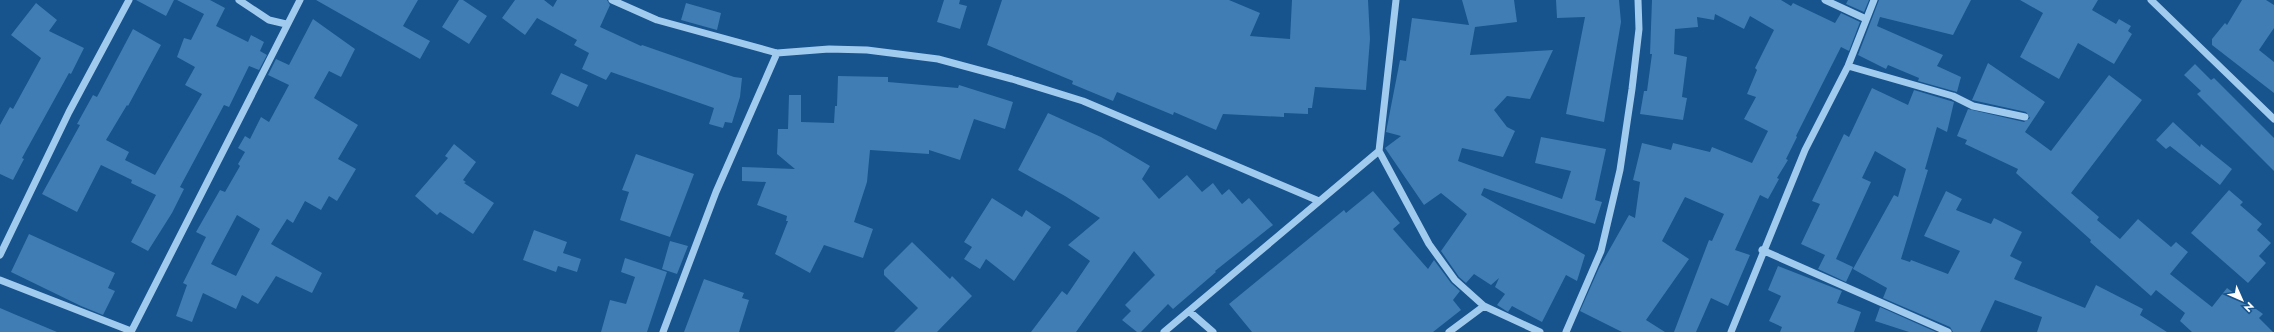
<svg xmlns="http://www.w3.org/2000/svg" width="2274" height="332" font-family="Jost,sans-serif">
<rect width="100%" height="100%" fill="#17538c"/>
<path fill="#3f7db4" fill-rule="evenodd" d="M136,0H174L166,16Z
M177,0H210L225,8L216,26L248,42L251,35L264,42L260,51L267,55L259,70L249,66L229,107L224,105L180,187L184,189L172,213L148,251L131,242L156,195L131,183L132,180L101,165L77,212L42,194L80,125L77,124L93,95L97,97L133,29L161,45L128,106L127,105L106,140L129,152L125,160L155,175L202,94L185,85L195,67L177,57L184,38L191,40L204,14Z
M316,0H418L403,26L430,41L420,59Z
M459,0H463L487,16L469,44L442,27Z
M515,0H544L553,7L557,0H607L610,5L600,27L641,46L642,45L734,77L742,78L740,97L732,123L725,122L723,128L709,124L714,108L611,72L606,80L582,69L589,53L574,45L577,40L537,18L525,35L502,18Z
M944,0H960L959,4L967,6L960,29L937,22Z
M1002,0H1229L1260,13L1250,36L1290,39L1292,0H1368L1370,39L1366,90L1315,87L1312,108H1308V114L1284,113V117L1223,114L1216,130L1174,112L1173,115L1117,92L1113,101L1072,84L1073,81L987,45Z
M1462,0H1514L1517,22L1475,27L1470,55L1553,50L1530,99L1507,96L1494,110L1507,127L1515,131L1503,157L1462,148L1458,161L1562,199L1571,171L1535,163L1541,137L1606,149L1595,200L1602,202L1595,224L1484,188L1481,195L1585,255L1577,281L1566,275L1542,322L1512,306L1508,312L1497,305L1505,294L1495,287L1499,278L1491,285L1474,274L1466,283L1459,277L1441,251L1467,214L1441,193L1424,205L1385,148L1401,136L1386,132L1400,60L1406,61L1412,18L1469,25Z
M1556,0H1619L1621,22L1604,122L1566,114L1585,17L1557,18Z
M1652,0H1781L1791,6L1793,3L1835,23L1841,13L1860,22L1849,51L1841,47L1796,136L1797,137L1786,159L1788,160L1777,178L1779,179L1768,199L1760,195L1735,250L1750,255L1728,306L1711,298L1696,332H1674L1709,240L1712,241L1724,214L1685,197L1662,241L1689,259L1646,320L1665,332H1622L1580,311L1599,268L1629,215L1635,218L1640,182L1633,180L1642,143L1671,150L1673,143L1710,152L1712,147L1752,163L1768,131L1744,119L1756,97L1747,94L1757,70L1755,68L1774,30L1750,16L1744,29L1715,14L1714,20L1697,17L1698,27L1675,29L1674,54L1687,57L1682,97L1687,98L1683,120L1640,114L1644,91H1647L1652,54H1650Z
M1848,0H1869L1864,12L1846,4Z
M1879,0H1971L1953,35L1880,17L1877,26L1943,55L1937,66L1961,77L1957,92L1918,81L1919,78L1888,65L1886,69L1858,55Z
M2020,0H2098L2092,10L2116,24L2119,19L2131,26L2128,31L2132,34L2114,64L2078,43L2059,79L2020,57L2043,13Z
M2242,0H2266L2274,5V28L2259,50L2274,62V93L2212,45V39L2225,23L2227,25Z
M36,3L57,20L49,31L84,48L71,74L69,73L22,158L24,159L13,180L0,174V125L10,107L13,109L41,58L11,35Z
M686,3L721,13L717,30L681,20Z
M313,19L355,49L341,77L329,71L314,98L358,125L338,159L356,169L337,201L329,196L321,210L305,201L293,223L287,219L271,244L322,273L312,293L276,276L258,304L242,295L236,309L203,293L192,322L176,316L187,285L183,283L206,237L196,232L220,190L225,192L240,166L238,164L245,152L238,148L245,136L250,139L261,117L269,122L289,85L268,75L276,59L289,65ZM237,215L260,229L236,276L211,264Z
M1988,63L2045,102L2025,132L2051,151L2109,75L2142,100L2071,193L2099,217L2097,220L2120,239L2138,219L2171,247L2176,242L2188,252L2170,274L2212,307L2227,288L2263,314L2259,318L2273,332H2192L2180,321L2185,313L2156,290L2151,296L2090,242L2091,240L2016,173L2018,169L1965,144L1967,140L1957,136L1968,109L2024,122L2030,118L2026,112L1972,100Z
M2195,64L2211,80L2214,78L2274,138V171L2197,94L2201,91L2184,75Z
M561,73L588,85L578,107L551,94Z
M838,76L888,77V82L958,88L959,85L1013,102L1005,129L974,119L960,160L929,150V154L870,150L867,182L854,222L873,229L863,258L824,245L810,273L775,254L788,221H786L787,216L757,205L766,182L742,181V167L795,169L777,154L778,129H788L789,95H801V122L834,123L835,106H837Z
M1872,88L1908,105L1914,90L1954,102L1947,132L1937,127L1925,169L1928,170L1901,259L1910,262L1911,260L1948,274L1960,251L1924,236L1946,191L1962,199L1956,210L1991,224L1994,218L2022,232L2010,256L2022,262L2014,279L2085,308L2096,285L2143,309L2140,315L2167,332H2037L2042,317L1995,300L1980,332H1953L1950,327L1883,298L1887,288L1853,269L1894,195L1898,197L1906,169L1875,151L1862,178L1871,182L1836,259L1853,267L1846,282L1818,269L1825,255L1801,244L1820,204L1812,201L1844,134L1849,137Z
M1048,113L1101,137L1150,166L1142,179L1159,199L1187,175L1202,192L1213,183L1222,195L1229,189L1242,204L1249,198L1273,225L1215,271L1216,272L1173,309L1168,304L1141,332H1137L1122,320L1131,311L1125,305L1155,275L1134,251L1076,332H1031L1062,291L1067,295L1090,261L1068,245L1100,218L1065,196L1018,170Z
M2173,122L2200,147L2201,144L2232,169L2220,185L2170,146L2166,149L2156,140Z
M454,144L476,162L463,180L466,182L464,183L494,203L473,234L440,212L437,215L415,196L448,158L445,156Z
M636,154L694,174L670,237L620,220L629,192L622,190Z
M2229,190L2243,202L2240,205L2262,224L2257,230L2271,243L2259,256L2266,263L2248,283L2191,233Z
M1373,191L1400,223L1393,229L1428,269L1434,260L1451,283L1460,291L1453,300L1461,310L1433,332H1252L1229,304L1344,210L1346,213Z
M992,198L1022,217L1026,210L1051,227L1014,281L986,259L980,269L964,259L972,247L964,242Z
M534,230L567,242L563,253L581,259L577,272L558,266L556,272L523,260Z
M29,234L115,273L108,288L115,291L103,315L81,306L11,272Z
M670,241L688,246L677,274L662,269Z
M912,242L950,279L952,276L972,296L937,332H894L918,308L884,275V270Z
M625,258L667,272L647,332H601L610,300L626,304L635,277L621,272Z
M1778,266L1842,291L1837,303L1861,312L1854,332H1780L1782,327L1769,321L1781,296L1768,290Z
M704,279L744,293L742,298L749,300L739,332H684Z
M1880,307L1936,332H1909L1875,321Z
M0,308L14,314L57,332H0Z"/>
<g fill="none" stroke-linecap="round" stroke-linejoin="round">
<path stroke="#a1caef" stroke-width="7" d="M239,0L269,20L286,24
M612,0L657,20L777,53L829,49L867,50L938,59L1012,79L1083,101L1319,201
M1396,0L1379,151L1429,244L1455,280L1484,306L1540,332
M1825,0L1866,19
M2151,0L2274,119
M1848,66L1953,96L1973,106L2025,117
M1762,250L1948,332
M0,255L69,112L129,0
M0,280L131,331
M1190,312L1213,332
M131,332L300,0
M663,332L716,192L777,53
M1164,332L1379,151
M1449,332L1484,306
M1566,332L1601,251L1620,170L1632,89L1639,29L1638,0
M1731,332L1805,150L1848,66L1874,0"/>
</g>
<g transform="translate(2242 300) rotate(135)" stroke="#17538c" stroke-width="3" paint-order="stroke">
<path d="M0-3L7 15L0 10L-7 15Z" fill="#ffffff"/>
<text y="-6" font-size="11" font-weight="bold" text-anchor="middle" fill="#ffffff">N</text>
</g>
</svg>
